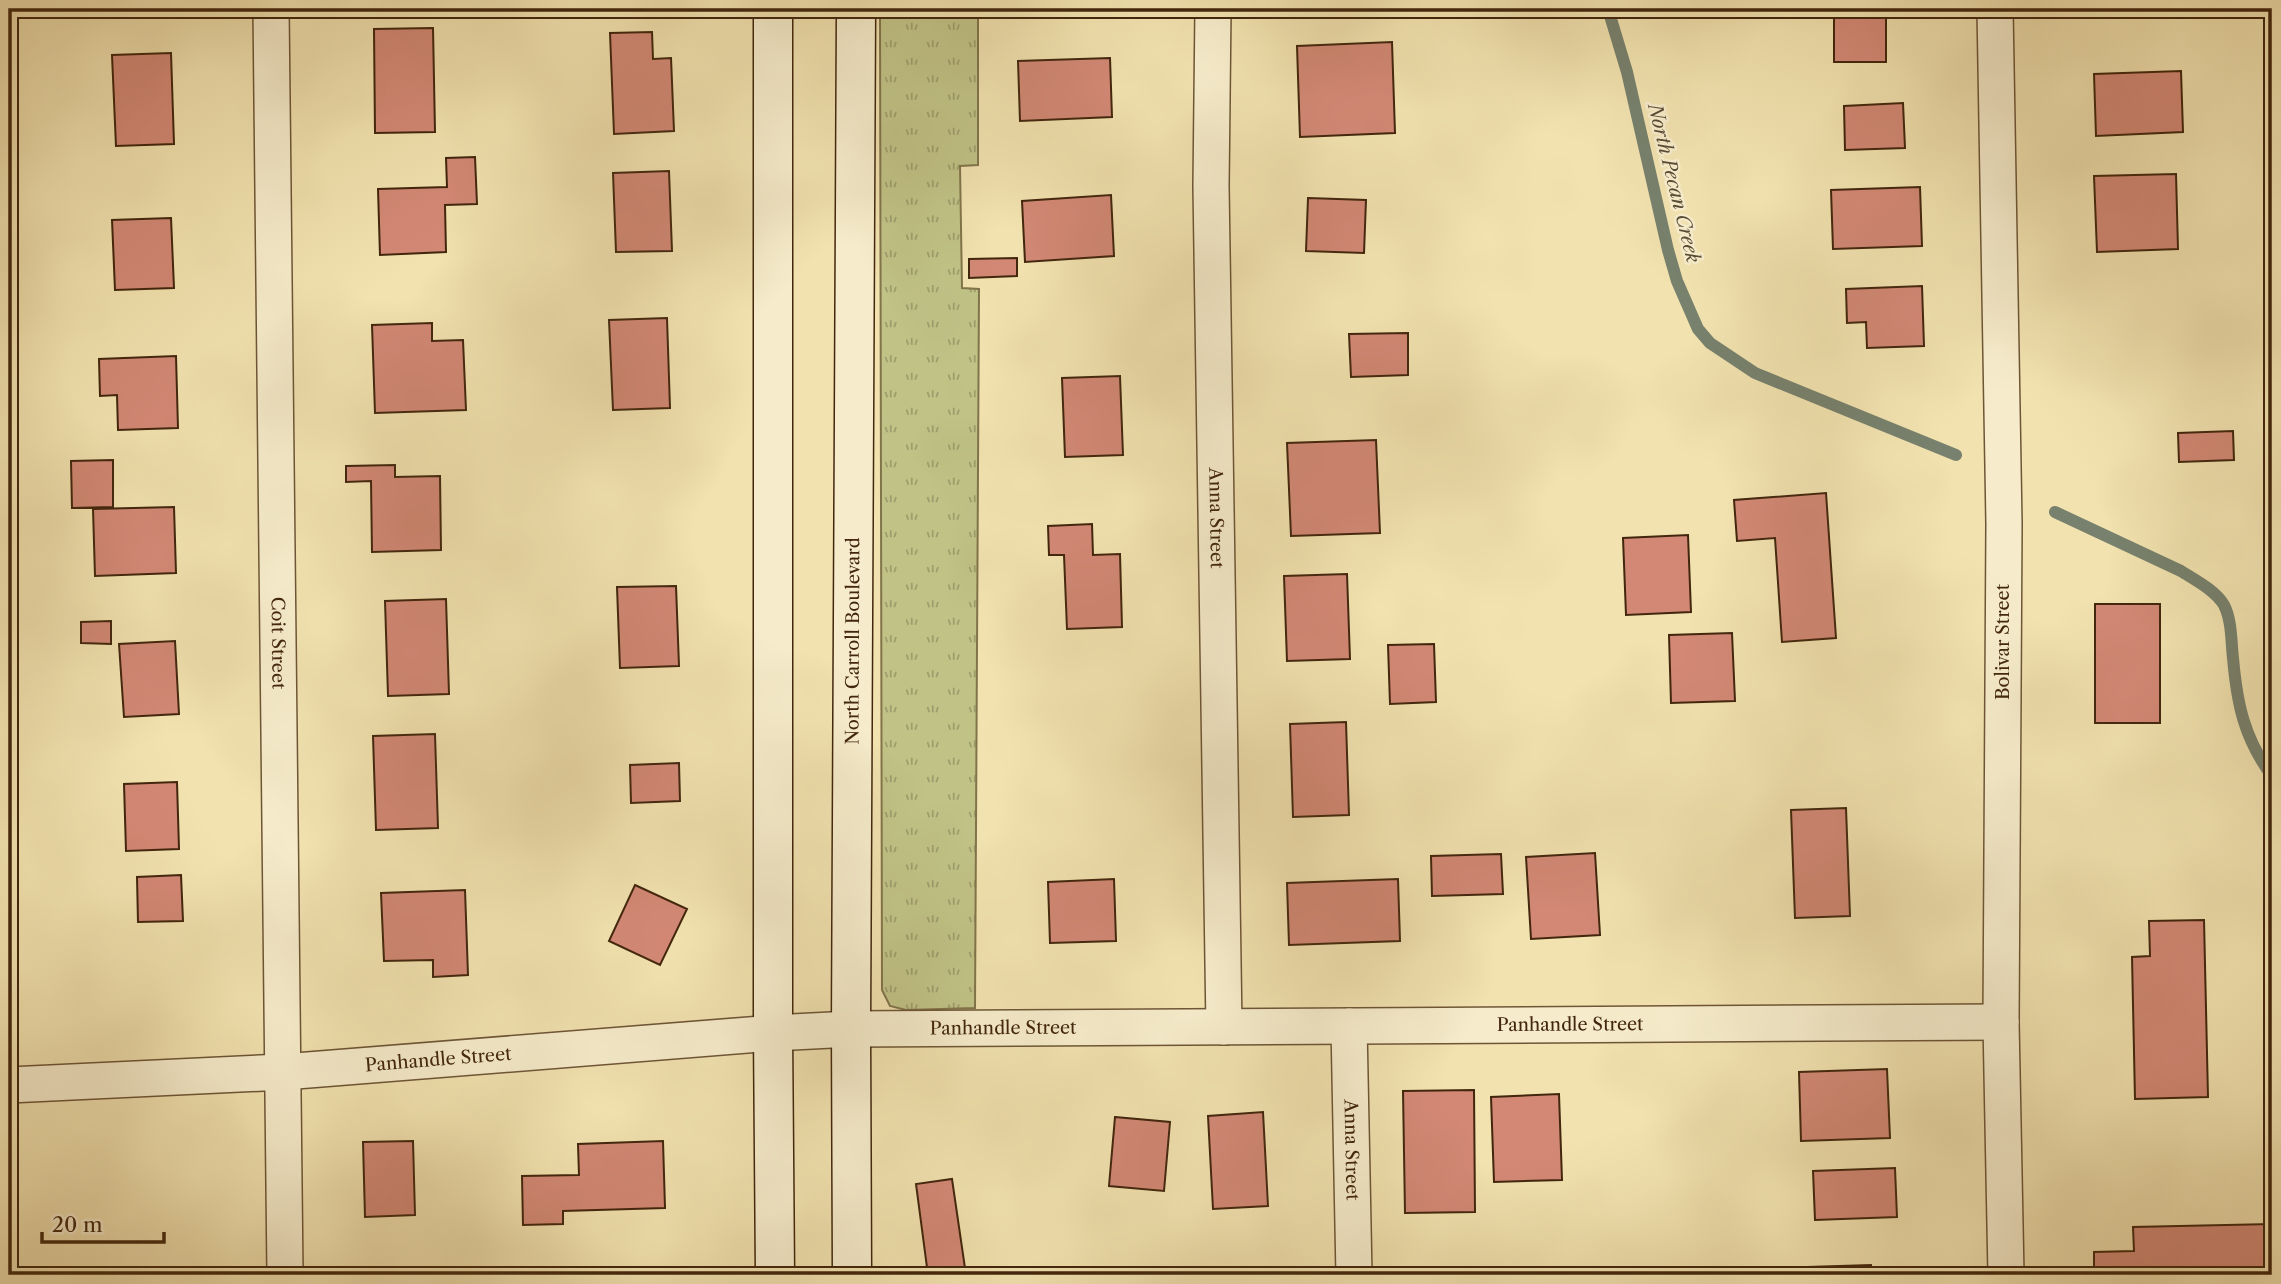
<svg xmlns="http://www.w3.org/2000/svg" width="2281" height="1284" font-family="'Libre Caslon Text',serif">
<defs>
<pattern id="grass-tufts" width="24" height="20" patternUnits="userSpaceOnUse" patternTransform="scale(1.75)"><rect width="24" height="20" fill="#c0c286"/><path d="M3 7l-1-3M5 7V3M7 7l1-3M15 17l-1-3M17 17v-4M19 17l1-3" fill="none" stroke="#9e9d6c"/></pattern>
</defs>
<rect width="100%" height="100%" fill="#f1e2af"/>
<filter id="stains"><feTurbulence type="fractalNoise" baseFrequency=".00286" numOctaves="4"/><feColorMatrix values="0 0 0 0 .2 0 0 0 0 .09 0 0 0 0 .02 0 0 0 .5 -.17"/></filter>
<radialGradient id="worn" r=".72"><stop offset=".6" stop-color="#630" stop-opacity="0"/><stop offset="1" stop-color="#630" stop-opacity=".3"/></radialGradient>
<path fill="url(#grass-tufts)" stroke="#81744a" stroke-width="2" d="M880,9H978V165L960,166L962,288L979,289L975,1008L906,1010L890,1006L882,990Z"/>
<g fill="none" stroke-linecap="round" stroke-linejoin="round">
<path stroke="#77816d" stroke-width="12" d="M1608,9L1627,72L1668,250L1677,281L1698,329L1710,343L1755,373L1956,455
M2055,512L2181,571C2195,580 2215,590 2224,605C2232,621 2231,641 2233,658C2237,704 2244,738 2272,776"/>
</g>
<path fill="#d28875" stroke="#42260d" stroke-width="2" d="M1043,9H1126V11L1043,14Z
M1279,9H1392L1280,15Z
M1886,10V62H1834V11Z
M433,28L435,132L375,133L374,29Z
M652,32L653,59L671,58L674,131L614,134L610,33Z
M1392,42L1395,133L1300,137L1297,46Z
M171,53L174,144L116,146L112,55Z
M1110,58L1112,117L1020,121L1018,61Z
M2181,71L2183,132L2096,136L2094,74Z
M1903,103L1905,148L1845,150L1844,106Z
M475,157L477,204L445,205L446,252L380,255L378,189L447,187L446,158Z
M669,171L672,251L616,252L613,173Z
M2176,174L2178,249L2097,252L2094,176Z
M1920,187L1922,246L1833,249L1831,190Z
M1111,195L1114,256L1025,262L1022,201Z
M1308,198L1366,200L1364,253L1306,251Z
M171,218L174,288L115,290L112,220Z
M1017,258V276L969,278V259Z
M1922,286L1924,346L1867,348L1866,322L1847,323L1846,289Z
M667,318L670,408L613,410L609,320Z
M432,323V341L463,340L466,410L375,413L372,325Z
M1408,333V375L1351,377L1349,334Z
M176,356L178,428L118,430L117,395L100,396L99,359Z
M1120,376L1123,455L1065,457L1062,378Z
M2233,431L2234,460L2179,462L2178,433Z
M1376,440L1380,533L1291,536L1287,443Z
M113,460V507L72,508L71,461Z
M395,465V477L440,476L441,550L372,552L371,481L346,482V466Z
M1826,493L1836,638L1782,642L1775,538L1737,541L1734,500Z
M174,507L176,573L95,576L93,509Z
M1092,524L1093,555L1120,554L1122,627L1067,629L1064,555H1049L1048,526Z
M1688,535L1691,612L1626,615L1623,538Z
M1347,574L1350,659L1287,661L1284,576Z
M676,586L679,666L620,668L617,587Z
M446,599L449,694L388,696L385,601Z
M2095,604H2160V723H2095Z
M111,621V644L81,643V622Z
M1732,633L1735,701L1671,703L1669,635Z
M175,641L179,714L124,717L119,644Z
M1434,644L1436,702L1390,704L1388,645Z
M1346,722L1349,815L1293,817L1290,724Z
M435,734L438,828L376,830L373,736Z
M679,763L680,801L631,803L630,765Z
M177,782L179,849L126,851L124,784Z
M1846,808L1850,916L1795,918L1791,810Z
M1595,853L1600,935L1531,939L1526,857Z
M1501,854L1503,894L1432,896L1431,856Z
M181,875L183,921L138,922L137,877Z
M1114,879L1116,941L1050,943L1048,882Z
M1398,879L1400,941L1289,945L1287,883Z
M635,885L687,909L660,965L609,941Z
M465,890L468,975L433,977V960L384,961L381,893Z
M2204,920L2208,1097L2135,1099L2132,957L2150,956L2149,921Z
M1887,1069L1890,1138L1801,1141L1799,1072Z
M1474,1090L1475,1212L1405,1213L1403,1091Z
M1559,1094L1562,1180L1494,1182L1491,1097Z
M1263,1112L1268,1206L1213,1209L1208,1116Z
M1115,1117L1170,1122L1164,1191L1109,1186Z
M413,1141L415,1215L365,1217L363,1142Z
M663,1141L665,1208L563,1211V1224L523,1225L522,1176L579,1175L578,1144Z
M1895,1168L1897,1217L1815,1220L1813,1171Z
M9,1173H15L18,1246H9Z
M952,1179L966,1275H928L916,1184Z
M2272,1224V1275H2094V1252L2134,1251L2133,1227Z
M1871,1265L1872,1275H1809L1808,1267Z
M660,1272V1275H610V1274Z"/>
<g fill="none" stroke-linecap="round" stroke-linejoin="round">
<defs>
<g id="street">
<path id="s1" d="M271,9L285,1275"/>
<path id="s2" d="M1213,9L1211,186L1224,1027"/>
<path d="M1995,9L2004,524L2001,1022L2006,1275"/>
<path id="s3" d="M1349,1026L1354,1275"/>
<path id="s4" d="M9,1085L283,1072L773,1033L851,1029L2001,1022"/>
</g>
<g id="secondary">
<path d="M773,9V1033L775,1275"/>
<path id="s5" d="M852,1275L851,1029L856,9"/>
</g>
</defs>
<use href="#street" stroke="#6e5536" stroke-width="38"/>
<use href="#secondary" stroke="#42260d" stroke-width="41"/>
<use href="#street" stroke="#f6eccb" stroke-width="35"/>
<use href="#secondary" stroke="#f6eccb" stroke-width="38"/>
</g>
<g text-anchor="middle" dominant-baseline="central" stroke-width="5" stroke-linejoin="round" paint-order="stroke">
<g font-size="18" fill="#42260d" stroke="#f6eccb">
<text stroke="none"><textPath href="#s2" startOffset="509">Anna Street</textPath></text>
<text stroke="none"><textPath href="#s1" startOffset="634">Coit Street</textPath></text>
<text stroke="none"><textPath href="#s5" startOffset="634">North Carroll Boulevard</textPath></text>
<text transform="translate(2003 642) rotate(-90)">Bolivar Street</text>
<text stroke="none"><textPath href="#s4" startOffset="1563">Panhandle Street</textPath></text>
<text stroke="none"><textPath href="#s4" startOffset="996">Panhandle Street</textPath></text>
<text stroke="none"><textPath href="#s4" startOffset="430">Panhandle Street</textPath></text>
<text stroke="none"><textPath href="#s3" startOffset="124">Anna Street</textPath></text>
</g>
<g font-size="19" font-style="italic" fill="#584c35" stroke="#f6eccb">
<text transform="translate(1674 183) rotate(76)">North Pecan Creek</text>
</g>
</g>
<rect width="2281" height="1284" fill="none" stroke="#f1e2af" stroke-width="35"/>
<rect x="10" y="10" width="2260" height="1263" fill="none" stroke="#42260d" stroke-width="3.5"/>
<rect x="18" y="18" width="2246" height="1249" fill="none" stroke="#42260d" stroke-width="2"/>
<path d="M42 1232v10h122v-10" fill="none" stroke="#42260d" stroke-width="3.5"/>
<text x="52" y="1232" font-size="21" fill="#42260d" stroke="#f6eccb" stroke-width="5" paint-order="stroke">20 m</text>
<rect width="100%" height="100%" filter="url(#stains)"/>
<rect width="100%" height="100%" fill="url(#worn)"/>
</svg>
